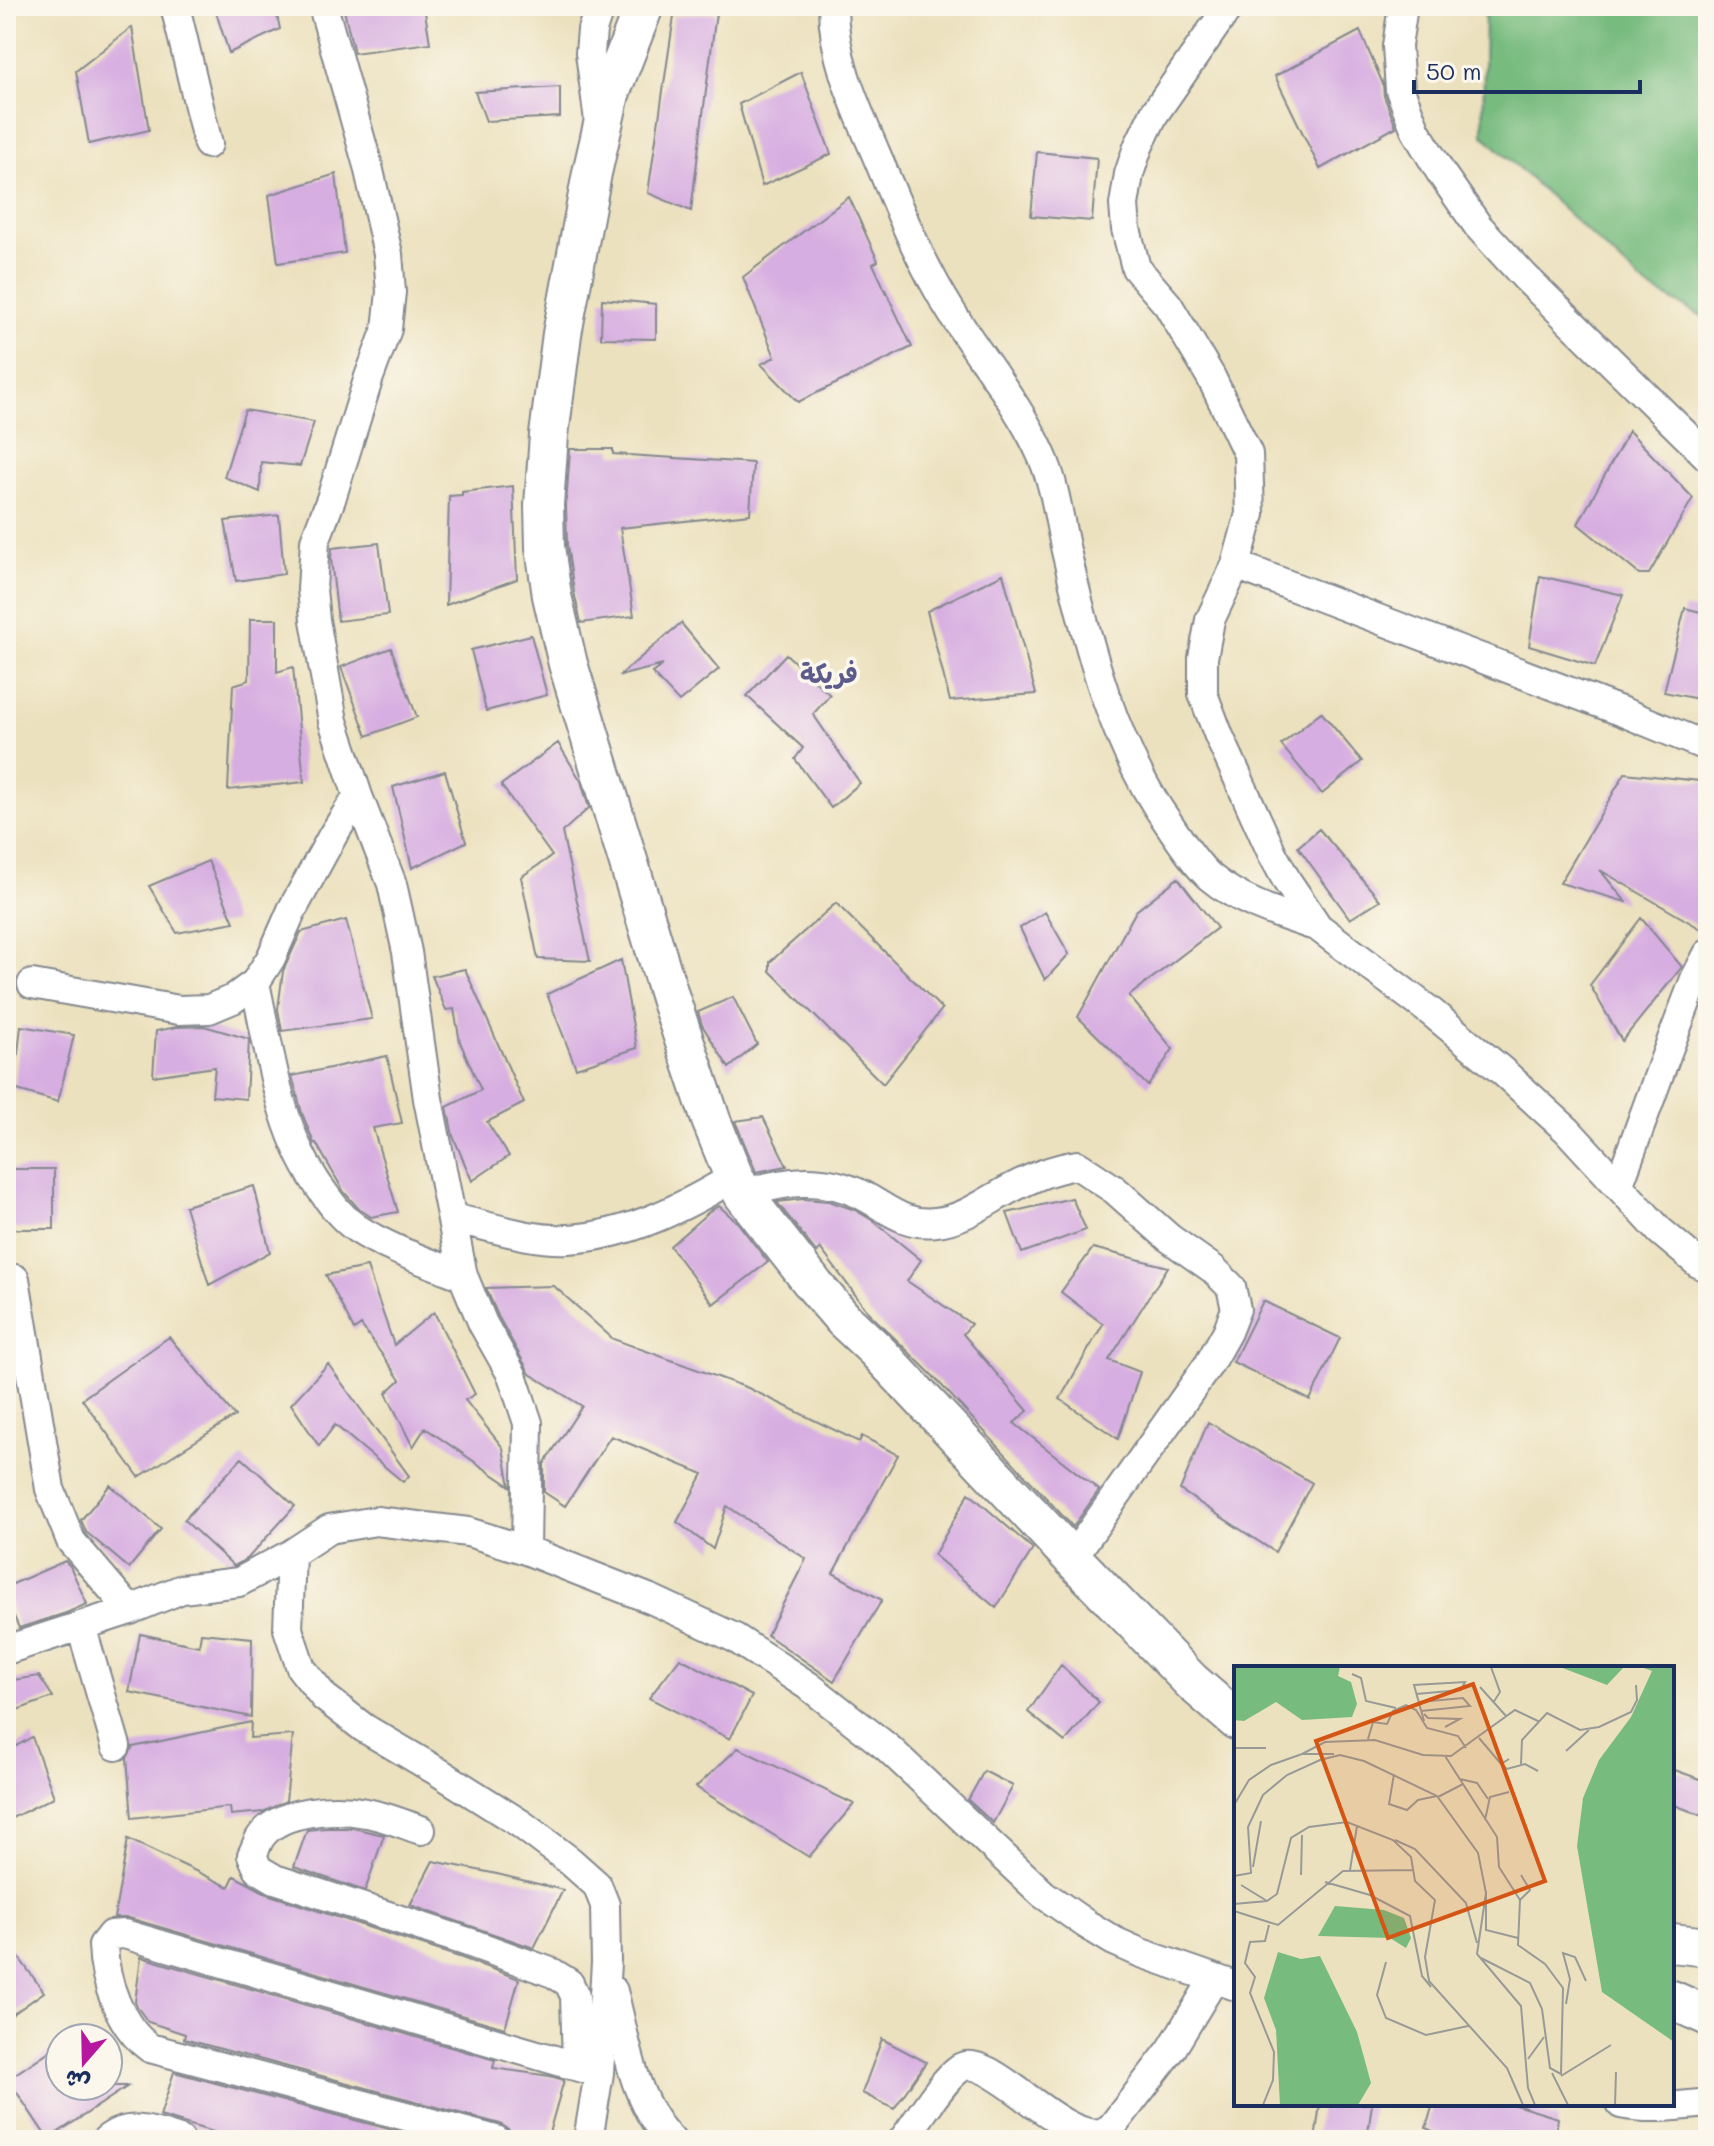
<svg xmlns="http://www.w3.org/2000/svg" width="1714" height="2146" font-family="Mali,'Playpen Sans Arabic',sans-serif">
<rect width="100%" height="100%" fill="#fbf7ec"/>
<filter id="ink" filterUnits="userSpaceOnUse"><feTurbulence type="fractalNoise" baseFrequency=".0125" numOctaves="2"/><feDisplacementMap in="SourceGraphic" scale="16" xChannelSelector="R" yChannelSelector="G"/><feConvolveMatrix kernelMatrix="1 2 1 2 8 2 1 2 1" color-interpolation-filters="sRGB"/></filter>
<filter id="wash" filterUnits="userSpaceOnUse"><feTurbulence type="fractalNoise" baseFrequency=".006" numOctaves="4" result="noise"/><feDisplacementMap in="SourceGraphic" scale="32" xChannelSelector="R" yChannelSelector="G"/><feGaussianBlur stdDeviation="1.8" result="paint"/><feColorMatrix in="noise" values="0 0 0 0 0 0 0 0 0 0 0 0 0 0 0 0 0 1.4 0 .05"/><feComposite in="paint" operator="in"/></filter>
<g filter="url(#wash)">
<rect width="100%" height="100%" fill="#ece1be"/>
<path fill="#77bb7e" stroke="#49756e" stroke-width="2" d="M1485,6H1708V319L1647,287L1483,135Z"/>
<g id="blocks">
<path fill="#d7aee1" d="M214,6H275L280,29L229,53Z
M343,6H424L430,43L354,53Z
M716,13L699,145L691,211L648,193L674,16Z
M132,27L149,130L89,144L76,71Z
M1360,31L1383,84L1384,96L1396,127L1320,169L1275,76Z
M801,72L831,154L762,186L739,104Z
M560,87V117L486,121L475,92Z
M1037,152L1097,158L1092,221L1031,216Z
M336,174L345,253L278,263L269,195Z
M849,197L878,261L873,264L912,347L798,402L761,364L775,357L743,277Z
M602,299L656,304V339L601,338Z
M245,410L314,422L300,466L261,462L260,492L224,477Z
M1629,431L1693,498L1649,574H1639L1578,524Z
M570,449H613V454L753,463L750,514L620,528L634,616L581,623L574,592L567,545L566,506Z
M513,486L517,579L446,605L449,496L462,495V492Z
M279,515L284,574L236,581L225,521Z
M379,543L388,615L338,621L331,559L332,548Z
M1003,574L1036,694L950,701L927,611Z
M1540,576L1623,595L1595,666L1529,646Z
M1685,608L1708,614V701L1664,692Z
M250,619H277V672L293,667L304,782L228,790L233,685L249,680Z
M681,623L719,669L679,702L652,673L663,665L619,676Z
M531,635L547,695L486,711L471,650Z
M391,648L417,717L367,736L341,667Z
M786,654L830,695L813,714L860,783L831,808L795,759L803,748L747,696Z
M1321,712L1362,761L1322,794L1281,745Z
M558,743L581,781L589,808L562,832L590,961L538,959L521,877L552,856L501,785Z
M445,771L466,842L412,868L393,787Z
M1625,773L1708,782V933L1600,870L1626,902L1560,883Z
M1319,829L1380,900L1350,919L1298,847Z
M208,861L234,922L177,933L149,886Z
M1178,878L1217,928L1129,996L1173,1049L1148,1086L1078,1017L1136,911Z
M836,903L942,1009L883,1084L770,971V962Z
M1045,912L1069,954L1045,980L1020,928Z
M1641,918L1682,967L1622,1041L1590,985Z
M346,920L372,1019L282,1031L278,1009L283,971L301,932Z
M621,960L637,1048L576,1068L547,994Z
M465,969L524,1103L487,1122L509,1156L472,1181L453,1136L447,1107L481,1090L460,1042L454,1009L446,1010L432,976Z
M733,997L757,1044L729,1068L702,1025L698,1012Z
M21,1026L74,1035L58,1102L14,1089Z
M204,1026L249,1039L246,1099L212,1096L215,1067L153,1076L156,1031L177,1027Z
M387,1056L402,1123L373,1128L398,1212L371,1217L358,1208L344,1192L316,1143H314L302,1113L292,1076Z
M763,1117L787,1166L756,1172L735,1121Z
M6,1169H54V1229H6Z
M254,1186L270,1252L209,1285L185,1206Z
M1072,1198L1086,1230L1022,1253L1007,1213Z
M803,1199L829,1201L855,1210L872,1220L921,1260L907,1281L971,1324L963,1334L1028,1411L1014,1423L1099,1490L1073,1527L933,1376L869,1313L820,1248L817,1253L777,1202Z
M719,1206L737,1222L768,1262L713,1304L670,1246L711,1210Z
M1093,1248L1168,1267L1109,1360L1140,1372L1118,1439L1060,1399L1103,1324L1061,1292Z
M367,1267L394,1345L434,1312L475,1394L465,1400L503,1448L510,1486L425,1428L413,1447L386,1393L400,1380L361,1325L354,1330L326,1275Z
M554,1286L613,1339L748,1388L859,1442L862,1436L898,1455L833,1573L882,1600L834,1681L767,1635L806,1559L727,1506L713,1549L677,1522L703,1474L611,1436L565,1506L544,1492V1464L582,1406L530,1374L498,1316L486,1288Z
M1263,1301L1340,1338L1310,1400L1233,1362Z
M169,1337L235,1416L139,1477L82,1399Z
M328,1364L409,1476L403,1482L335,1425L319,1446L291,1404Z
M1208,1422L1312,1483L1275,1552L1180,1490Z
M242,1458L295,1506L248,1558L234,1566L184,1520Z
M110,1485L161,1529L129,1568L86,1532L81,1520Z
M969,1493L1033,1549L996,1608L934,1555Z
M65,1561L70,1566L87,1604L66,1613L19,1628L6,1598V1587Z
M201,1633L252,1638L251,1717L129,1692L140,1634L199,1646Z
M680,1658L752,1696L730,1739L649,1698Z
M1061,1665L1099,1702L1065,1742L1028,1712Z
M39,1676L53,1697L6,1714V1681Z
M251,1722L250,1738L293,1735L286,1801L263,1812L231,1815L230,1807L132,1818L127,1758L133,1747Z
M32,1737L54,1797L6,1821V1752Z
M738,1748L854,1804L809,1857L696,1787Z
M1672,1769L1708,1782V1818L1672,1804Z
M984,1771L1013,1786L993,1823L968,1800Z
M325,1828H352L384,1835L365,1891L294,1867L307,1830Z
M128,1839L229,1887L234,1876L270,1895L462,1958L519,1979L505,2028L129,1918H114Z
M433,1861L497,1874L563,1890L534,1948L410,1905Z
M6,1940L44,1992L6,2019Z
M141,1957L495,2060L493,2068L550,2076L564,2080L547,2140H513L508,2129L500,2124L184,2039L185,2034L148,2022L137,2007L135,2002Z
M882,2039L926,2062L894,2109L862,2093Z
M60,2044V2086H128L48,2139L8,2079Z
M174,2072L430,2140H240L160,2116Z
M1320,2104H1372L1367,2140H1315Z
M1433,2104H1512L1558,2118L1555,2140H1452L1426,2128Z"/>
</g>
</g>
<g filter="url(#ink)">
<use href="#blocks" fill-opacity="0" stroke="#84888e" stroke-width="2"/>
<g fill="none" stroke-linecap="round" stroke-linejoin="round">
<defs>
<path id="street" d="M175,6L208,144
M323,6L368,166L388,254L391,292L387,329L369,377L331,499L315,541L312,589L315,620L333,721L358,796L392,884L407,952L428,1099L463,1276L483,1324L512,1375L528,1423L526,1550
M833,6C833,61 858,111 879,161C900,212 922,266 952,313C981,359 1020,406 1042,456C1056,487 1059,522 1067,555C1088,646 1114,748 1169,824C1179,839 1197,866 1210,877C1241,903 1280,914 1318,927
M1229,6L1154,114L1138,147L1129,174L1124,205L1126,229L1136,268L1168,305L1211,377L1248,454L1250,514L1236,565L1210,620L1203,658V694L1219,736L1272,853L1287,881L1318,927L1431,1012L1502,1071L1567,1130L1660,1231L1698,1263L1708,1268
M1403,6L1397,46L1400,90L1416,131L1441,173L1478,226L1525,277L1708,457
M599,121L590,53L592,30L600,6
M1236,565L1623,712L1708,747
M255,983C271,1055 278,1131 323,1192C333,1206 342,1218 356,1228C388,1249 428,1262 463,1276
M32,984L179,1010L209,1009L233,999L255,983L271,958L292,910L333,835L358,796
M1619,1184L1668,1050L1695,979L1708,954
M743,1194C784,1181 822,1175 862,1195C887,1208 904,1226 936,1222C964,1219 984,1203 1008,1190C1031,1178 1051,1169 1077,1165L1115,1190L1169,1238L1213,1269L1231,1287L1236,1309L1227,1332L1209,1364L1072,1558
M453,1218C489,1226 531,1241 568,1239C628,1236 684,1207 734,1177
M6,1281L15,1279L50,1489L71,1541L130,1610
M291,1554L288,1629L301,1668L324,1697L364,1728L437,1771L521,1824L570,1861L597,1885L605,1905L606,1963L599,2073L588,2140
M81,1626L116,1746
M6,1650L130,1610L182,1589L239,1582L291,1554L329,1529L376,1521L468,1532L526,1550L653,1600L735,1638L810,1687L888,1748L1043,1894L1086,1924L1114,1941L1141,1953L1236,1986
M421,1830C403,1824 385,1816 366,1813C336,1807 279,1809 260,1838C257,1843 255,1850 252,1855L258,1869L275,1879L468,1942L553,1973L569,1983L575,1996L577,2066
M613,1991C626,2040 633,2103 671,2140
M1621,2104C1649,2110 1680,2106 1708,2103
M106,2140C129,2121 155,2132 180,2140
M496,2140L150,2048C120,2027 104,1981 103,1945L111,1935L124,1934L599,2073
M903,2140C918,2121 941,2081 960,2068C989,2050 1058,2140 1100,2133C1104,2132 1107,2130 1111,2128L1171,2050L1214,1979"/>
<path id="secondary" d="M644,6L610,94L592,173L562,334L549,435L544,505L545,547L552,596L568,664L670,998L711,1120L734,1177L743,1194L814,1285L844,1320L876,1350L1072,1558L1192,1682L1236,1720
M1672,1943L1708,1947
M1672,2000L1708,2016"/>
</defs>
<use href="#street" stroke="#84888e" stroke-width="32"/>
<use href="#secondary" stroke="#84888e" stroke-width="42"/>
<use href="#street" stroke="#fff" stroke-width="28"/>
<use href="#secondary" stroke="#fff" stroke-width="38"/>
</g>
</g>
<g text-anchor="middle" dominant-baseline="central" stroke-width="7" stroke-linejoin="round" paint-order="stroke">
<g font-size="26" font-weight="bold" fill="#5d5b8c" stroke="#fbf7ec">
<text x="829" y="673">فريكة</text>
</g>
</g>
<g transform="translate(1234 1666)">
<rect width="440" height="440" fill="#ece1be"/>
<path d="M0,1H106L104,10L117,16L123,38L118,51L68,54L42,36L10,55L0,54ZM326,1H390L373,19ZM407,1H440V376L368,326L343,180L349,132L365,94L397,51L418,5ZM101,240L150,244L170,252L177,272L172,282L156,272L84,270ZM44,286L67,293L86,290L123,366L137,417L124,439H46L42,364L30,332Z" fill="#77bb7e"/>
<path fill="none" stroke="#989a98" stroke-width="2" d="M257,1L266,26L259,37M118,8L127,12L132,35L162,42M246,21L272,50M182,28L227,24L231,16L180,19L190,55M185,36L229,32L236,40L187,45M190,48L194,52L226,53L211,61M245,72L267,98L275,93M134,73L139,56L153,58L159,45L172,39L182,44L193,62L224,70L232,82M0,82H32M332,85L355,64M68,88L91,76L141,74L189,89L217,90L281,44L306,56M211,90L263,171L265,201L286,234L284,279L311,298L329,322L327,408L316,402L308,343L296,317L247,292M267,98L273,103L291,98L304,105M287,98L288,74L313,47L346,64L365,61L397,46L403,34L402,19M160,108L155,138L173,144L184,134L203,130M226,113L243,117L254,133M204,131L229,118M0,139L15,114L37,99L68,88H100M251,154L256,131L275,126M161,174L181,183L232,237L243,277M19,201L27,155M116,204L123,160M67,209L68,169M0,210L17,207L14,161L29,129L53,109L86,94L106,89L130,95L203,130L244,187L252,227L243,288L287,340L294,422L301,439M91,216L136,229L176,250L188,310L197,321M7,219L33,235M252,225V264L284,272M286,234L296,224L287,209M0,238L33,235L43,228L57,172L75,161L113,156L159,174L177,191L181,215L201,234L191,291L195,315L273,402L289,439M0,245L44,259L109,205L179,204M152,296L143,329L152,352L192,369L234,360M332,338L336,313L329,287L341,291L352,315M294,393L310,371M318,407L334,439M327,410L377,379M29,439L39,414L40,386L16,327L21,311L11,297L16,276L31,275L35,259M381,439L382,406"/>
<path fill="#d45514" fill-opacity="0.15" stroke="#d45514" stroke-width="4" d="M239,18L311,215L154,272L82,75Z"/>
<rect width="440" height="440" fill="none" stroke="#1b2f5e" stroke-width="4"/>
</g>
<rect width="1714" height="2146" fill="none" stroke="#fbf7ec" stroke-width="32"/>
<g transform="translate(84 2062) rotate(200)"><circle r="38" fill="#fbf7ec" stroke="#a1a7b3" stroke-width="2"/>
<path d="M0-6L14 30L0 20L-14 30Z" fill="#b5179e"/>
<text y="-12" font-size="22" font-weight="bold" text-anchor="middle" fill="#1b2f5e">ش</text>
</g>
<path d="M1414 80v12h226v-12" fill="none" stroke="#1b2f5e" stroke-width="4"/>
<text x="1426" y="80" font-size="24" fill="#1b2f5e" stroke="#fbf7ec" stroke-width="6" paint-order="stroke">50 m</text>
</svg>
